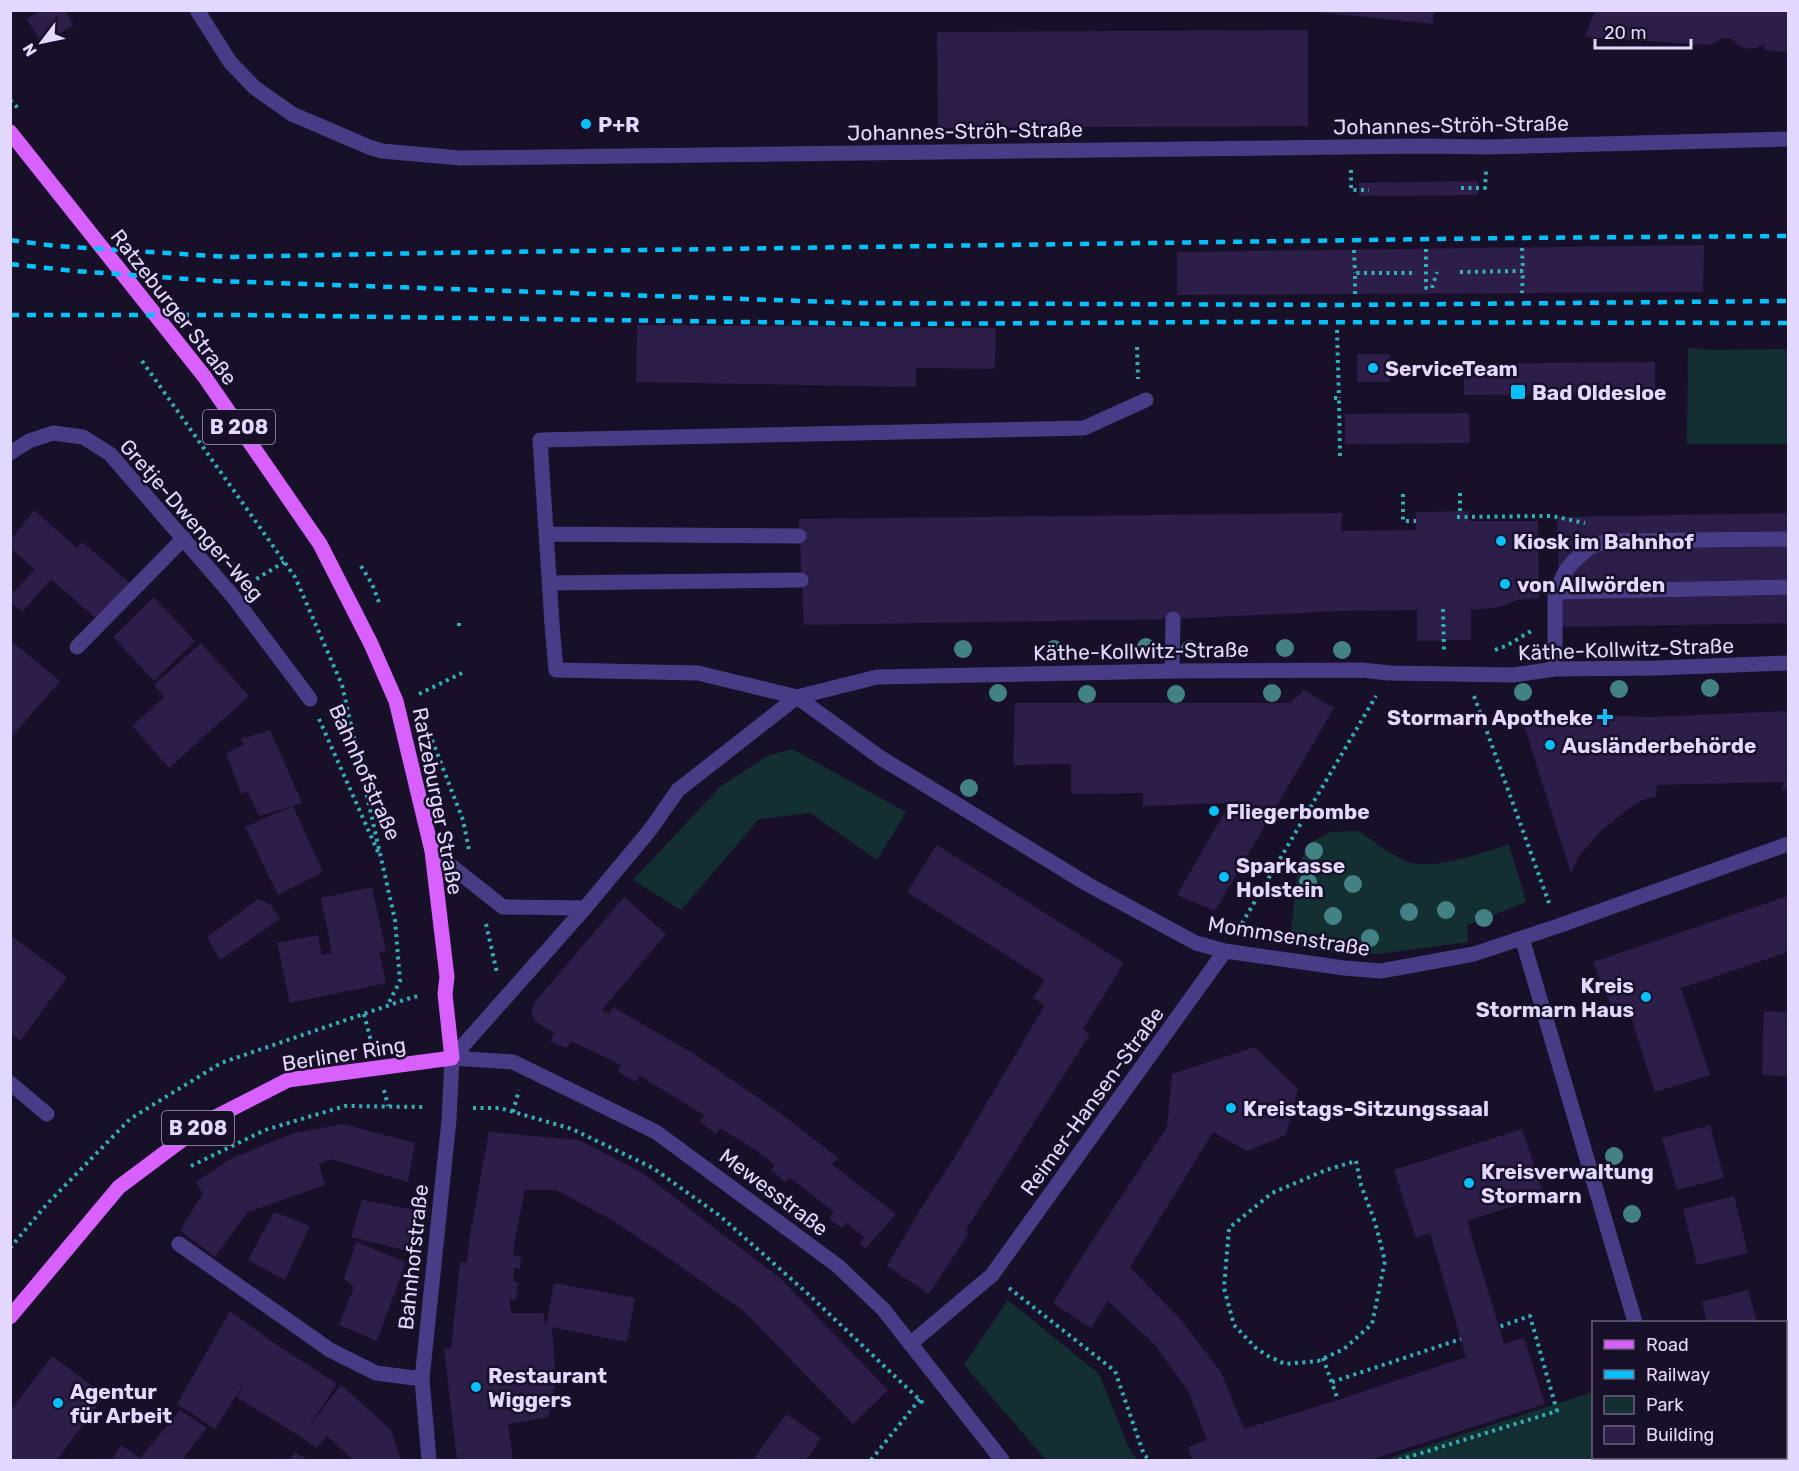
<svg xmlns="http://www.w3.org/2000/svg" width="1799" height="1471" font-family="Rubik,sans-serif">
<rect width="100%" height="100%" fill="#181028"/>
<path fill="#142f32" d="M1688,348L1711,350L1788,349V444H1687Z
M792,749L906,812L877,860L810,813L759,819L681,910L633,880L720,787L767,756Z
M1358,831C1372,840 1386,851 1401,859C1427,874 1482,853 1509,844L1526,902L1467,925L1468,942L1379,954L1325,952L1300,946L1291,931L1298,866L1308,844L1330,832Z
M1008,1300L1099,1374L1131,1453L1138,1460H1046L964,1365Z
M1593,1392L1594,1458H1623L1624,1460H1383Z"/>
<path fill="#2c1d49" d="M41,10H65L74,25L42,44L27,19Z
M1317,10H1434L1433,24L1317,12Z
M1595,10H1788V52L1764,50L1765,44L1756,48L1748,49L1739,46L1732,39L1723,38L1713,44L1707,45L1585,37Z
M1308,30V126L938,128L937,32Z
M1478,181V195L1359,196V183Z
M1704,245L1703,292L1177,295V252Z
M637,325L996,328L995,369L916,368V387L636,382Z
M1357,354H1390V382H1357Z
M1655,362V394L1464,395V364Z
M1469,413L1470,443L1345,444V414Z
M34,510L77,548L82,542L131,584L99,621L51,579L22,612L10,602V596L35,569L10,548V541Z
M1469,511V521H1538L1539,598L1518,600L1500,607L1471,610V640L1417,641V610L1342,611L1173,619L804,625L799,519L1342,513L1341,531H1350L1416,530V512Z
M1788,513V623L1560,627L1557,517Z
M154,597L195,641L154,681L113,637Z
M10,640L60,681L10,739Z
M201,643L249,696L169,768L132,726L164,697L154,685Z
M1304,690L1334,708L1215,911L1177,895L1230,803L1143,806V793L1071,794V764L1013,765L1015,703H1290Z
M1788,711V789H1782L1784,782L1657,785L1656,796L1643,800L1629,808L1600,832L1579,856L1571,873L1520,713L1651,717Z
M270,730L302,803L293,806L323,872L278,895L245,827L293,806L259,816L247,791L241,794L226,753L244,745L241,739Z
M937,845L1124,963L1083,1029L1090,1034L966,1230L969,1233L929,1294L887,1266L925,1202L953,1160L1045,1005L1033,998L1045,980L907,892Z
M372,887L386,951L379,952L386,983L290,1003L277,943L318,935L322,955L332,953L321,898Z
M1788,896V952L1681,988L1710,1075L1655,1092L1627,1005L1613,1010L1593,962Z
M624,897L666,934L602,1010L609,1014L613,1007L694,1054L779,1112L838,1158L832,1164L896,1214L865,1249L860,1243L864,1237L847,1223L842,1228L829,1219L834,1212L789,1177L785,1182L771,1170L775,1165L754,1149L720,1128L716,1134L700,1122L704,1115L640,1076L636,1082L618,1072L621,1065L571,1041L567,1048L550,1041L554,1033L536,1022L532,1016V1008L535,1002Z
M258,899L271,905L280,919L220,960L207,937Z
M10,935L67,977L20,1041L10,1033Z
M1764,1011L1788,1012V1076L1762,1075Z
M1255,1047L1298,1089L1286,1135L1247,1151L1213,1132L1130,1267L1182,1321L1221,1372L1244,1429L1338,1400L1466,1357L1430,1233L1416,1238L1394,1170L1522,1129L1544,1196L1467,1221L1504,1344L1524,1338L1545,1404L1370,1460H1192L1188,1447L1207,1440L1188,1391L1155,1345L1108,1301L1091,1328L1053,1303L1078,1263L1167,1127L1172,1074Z
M343,1124L415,1143L408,1182L331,1159L319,1164L325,1185L248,1212L215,1257L180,1230L203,1194L196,1182L230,1159L294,1133Z
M1710,1125L1724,1178L1677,1190L1662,1138Z
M489,1132L579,1140L641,1172L780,1278L888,1390L853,1424L745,1312L670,1259L612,1220L556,1190H525L514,1245L513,1255L521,1256L520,1269L514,1268L513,1282H518L516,1300L510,1299V1307L512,1313H543L546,1326L554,1283L635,1298L627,1342L552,1327L556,1383L548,1417L508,1424L513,1460H457L444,1349L451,1348L460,1262L467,1263L469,1240Z
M1734,1196L1748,1253L1697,1265L1683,1209Z
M362,1200L416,1210L407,1251L351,1237Z
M274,1212L310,1226L285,1280L248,1260Z
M356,1242L406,1262L377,1341L339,1325L354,1287L344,1279Z
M1748,1290L1757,1322H1707L1702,1302Z
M230,1311L271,1341L337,1384L307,1429L341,1385L391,1430L401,1460H353L327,1436L316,1448L301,1437L237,1397L248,1377L215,1429L177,1404Z
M52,1356L105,1395L57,1460H10V1411Z
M180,1410L207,1428L184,1457L189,1460H143L140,1458Z
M786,1414L821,1438L806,1460H753Z
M121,1445L142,1460H112Z
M295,1452L308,1460H289Z"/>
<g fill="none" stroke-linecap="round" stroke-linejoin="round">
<path stroke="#32afb9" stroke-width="4" stroke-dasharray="3 4.5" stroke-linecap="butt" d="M10,100L18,108
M1351,170V190H1369
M1461,188H1485L1486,171
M1522,248L1523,271
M1426,249V288H1432L1437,272
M1354,250L1355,273
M1460,272L1523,271L1522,293
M1355,294V273H1414
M1337,330L1339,398
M1137,347L1138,379
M142,361L295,577L342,685L395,920L400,981L387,1006
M1334,398H1339L1340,460
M1460,493V511
M1403,494V521H1416
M1457,517L1552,516L1585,523
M361,566L372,584L380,605
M250,583L284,562
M1443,609L1444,651
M459,623V628
M1495,650L1506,646L1531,631
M419,694L462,673
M1474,696L1549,903
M319,719L378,852
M432,740L463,820L469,850
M486,924L497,973
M1238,930L1376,696
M364,1014L372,1045
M384,1090L388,1106
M473,1108H500L572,1129L653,1168L720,1216L806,1292L923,1403
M513,1112L519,1090
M1356,1161L1361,1185L1375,1222L1385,1261L1372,1324L1344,1349L1318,1361L1285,1364L1268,1356L1256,1348L1234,1325L1224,1288L1229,1228L1272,1193L1326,1170Z
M191,1166L265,1130L345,1106L426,1107
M10,1248L47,1204L130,1119L221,1063L413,997L421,996
M1009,1288L1115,1371L1144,1455L1150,1460
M1323,1358L1338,1400
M1332,1382L1461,1339
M871,1460L920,1399
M1399,1460L1557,1411L1530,1316L1499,1327"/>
<path stroke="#493c87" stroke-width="15" d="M197,10L230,62L255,88L292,114L369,147L382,151L460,158L1423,146L1486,147L1788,139
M1146,400L1084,428L540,440L552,624L556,670L698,673L797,697L881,758L958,805L1087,884L1196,943L1225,951L1344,968L1381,971L1474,954L1558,926L1788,844
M10,453L29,441L53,433L83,437L110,454L231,594L310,699
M546,534L799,536
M550,583L801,580
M1555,592L1788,587
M77,647L184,538
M1555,669V592L1566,570L1574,561L1590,547L1607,541L1788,539
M1172,671L1173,619
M432,851L503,907L585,908
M1522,938L1635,1322
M452,1058L585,908L650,830L678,790L797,697L877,677L1172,671L1362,670L1389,673L1513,675L1555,669L1656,668L1788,663
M452,1058L513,1062L656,1132L838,1266L883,1309L1002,1460
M10,1083L47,1114
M179,1244L330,1350L376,1373L422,1379
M910,1344L992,1275L1225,951
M1675,1458L1676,1460
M429,1460L422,1379L449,1120L452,1058"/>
<path stroke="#d861fd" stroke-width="15" d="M10,132L204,376L320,544L371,644L396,701L432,851L447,977L445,994L452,1058L288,1080L206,1122L119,1187L10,1317"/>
<path stroke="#08c1fb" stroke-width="4.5" stroke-dasharray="9 8" stroke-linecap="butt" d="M10,240L56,246L229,257L429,253L1509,238L1788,236
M10,264L75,271L216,281L861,303L1342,305L1788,301
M10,315H243L894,324L1221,322L1788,323"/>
</g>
<g fill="#428285">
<circle cx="1146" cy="647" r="9"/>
<circle cx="1285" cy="648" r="9"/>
<circle cx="963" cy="649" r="9"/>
<circle cx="1054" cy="649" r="9"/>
<circle cx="1190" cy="649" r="9"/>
<circle cx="1342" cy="650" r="9"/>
<circle cx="1710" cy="688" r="9"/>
<circle cx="1619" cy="689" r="9"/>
<circle cx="1523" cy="692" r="9"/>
<circle cx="998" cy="693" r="9"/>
<circle cx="1272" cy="693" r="9"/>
<circle cx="1087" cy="694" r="9"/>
<circle cx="1176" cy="694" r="9"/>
<circle cx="969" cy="788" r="9"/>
<circle cx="1314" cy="851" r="9"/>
<circle cx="1308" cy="882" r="9"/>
<circle cx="1353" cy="884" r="9"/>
<circle cx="1446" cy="910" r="9"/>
<circle cx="1409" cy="912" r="9"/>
<circle cx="1333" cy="916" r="9"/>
<circle cx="1484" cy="918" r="9"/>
<circle cx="1370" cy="938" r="9"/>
<circle cx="1614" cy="1156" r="9"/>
<circle cx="1632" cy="1214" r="9"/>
</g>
<g fill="#08c1fb" stroke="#181028" stroke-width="2">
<circle cx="586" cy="124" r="6"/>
<circle cx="1373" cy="368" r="6"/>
<rect x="1510" y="384" width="16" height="16" rx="3"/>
<circle cx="1501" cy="541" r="6"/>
<circle cx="1505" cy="584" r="6"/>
<path d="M1602 708h6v6h6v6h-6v6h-6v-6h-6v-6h6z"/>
<circle cx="1550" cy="745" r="6"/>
<circle cx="1214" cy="811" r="6"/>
<circle cx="1224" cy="877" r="6"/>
<circle cx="1646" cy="997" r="6"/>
<circle cx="1231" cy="1108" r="6"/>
<circle cx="1469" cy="1183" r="6"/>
<circle cx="476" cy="1387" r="6"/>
<circle cx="58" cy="1403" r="6"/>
</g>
<g text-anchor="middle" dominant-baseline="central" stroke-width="5" stroke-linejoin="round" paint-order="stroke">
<g fill="#181028" stroke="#a59cbe" stroke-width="1.5">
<rect x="203" y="410" width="72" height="34" rx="4.5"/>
<rect x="162" y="1111" width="72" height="34" rx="4.5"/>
</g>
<g font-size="20" font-weight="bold" fill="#e2d8fe">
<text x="239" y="427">B 208</text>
<text x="198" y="1128">B 208</text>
</g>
<g font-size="21" font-weight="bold" fill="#e2d8fe" stroke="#181028" text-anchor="start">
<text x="598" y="124">P+R</text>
<text x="1385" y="368">ServiceTeam</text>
<text x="1532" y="392">Bad Oldesloe</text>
<text x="1513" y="541">Kiosk im Bahnhof</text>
<text x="1517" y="584">von Allwörden</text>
<text x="1593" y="717" text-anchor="end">Stormarn Apotheke</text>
<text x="1562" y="745">Ausländerbehörde</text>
<text x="1226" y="811">Fliegerbombe</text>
<text x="1236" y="865">Sparkasse<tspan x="1236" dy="24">Holstein</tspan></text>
<text x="1634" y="985" text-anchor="end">Kreis<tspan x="1634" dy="24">Stormarn Haus</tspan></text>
<text x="1243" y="1108">Kreistags-Sitzungssaal</text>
<text x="1481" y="1171">Kreisverwaltung<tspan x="1481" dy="24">Stormarn</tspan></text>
<text x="488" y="1375">Restaurant<tspan x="488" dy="24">Wiggers</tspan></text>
<text x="70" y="1391">Agentur<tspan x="70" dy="24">für Arbeit</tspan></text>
</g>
<g font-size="21" fill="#e2d8fe" stroke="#181028">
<text transform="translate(1451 125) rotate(-1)">Johannes-Ströh-Straße</text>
<text transform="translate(965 131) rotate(-1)">Johannes-Ströh-Straße</text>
<text transform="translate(174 307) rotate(52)">Ratzeburger Straße</text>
<text transform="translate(192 520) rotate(49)">Gretje-Dwenger-Weg</text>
<text transform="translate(1626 649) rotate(-2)">Käthe-Kollwitz-Straße</text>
<text transform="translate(1141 651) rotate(-1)">Käthe-Kollwitz-Straße</text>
<text transform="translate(365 772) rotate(66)">Bahnhofstraße</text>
<text transform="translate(438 801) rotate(79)">Ratzeburger Straße</text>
<text transform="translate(1289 936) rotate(9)">Mommsenstraße</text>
<text transform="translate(344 1054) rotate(-9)">Berliner Ring</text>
<text transform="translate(1092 1101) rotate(-54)">Reimer-Hansen-Straße</text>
<text transform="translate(774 1192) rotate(37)">Mewesstraße</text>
<text transform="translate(413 1257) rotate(-84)">Bahnhofstraße</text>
</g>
</g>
<rect width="1799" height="1471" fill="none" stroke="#e2d8fe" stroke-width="24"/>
<rect x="1592" y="1321" width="195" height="138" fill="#181028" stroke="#69607e" stroke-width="1.5"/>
<rect x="1604" y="1340" width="30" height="9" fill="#d861fd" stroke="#69607e" stroke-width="1.5"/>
<text x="1646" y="1351" font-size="18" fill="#e2d8fe">Road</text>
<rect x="1604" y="1370" width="30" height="9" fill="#08c1fb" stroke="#69607e" stroke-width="1.5"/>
<text x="1646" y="1381" font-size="18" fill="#e2d8fe">Railway</text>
<rect x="1604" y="1396" width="30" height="18" fill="#142f32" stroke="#69607e" stroke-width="1.5"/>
<text x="1646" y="1411" font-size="18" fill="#e2d8fe">Park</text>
<rect x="1604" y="1426" width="30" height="18" fill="#2c1d49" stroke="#69607e" stroke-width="1.5"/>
<text x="1646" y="1441" font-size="18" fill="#e2d8fe">Building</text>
<g transform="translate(42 42) rotate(238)" stroke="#181028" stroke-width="4.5" paint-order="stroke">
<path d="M0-4.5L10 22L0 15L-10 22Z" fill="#e2d8fe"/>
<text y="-9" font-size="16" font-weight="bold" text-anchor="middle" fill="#e2d8fe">N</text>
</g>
<path d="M1595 39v9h96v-9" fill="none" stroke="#e2d8fe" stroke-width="3"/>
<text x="1604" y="39" font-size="18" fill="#e2d8fe" stroke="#181028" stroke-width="4.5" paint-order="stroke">20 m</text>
</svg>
